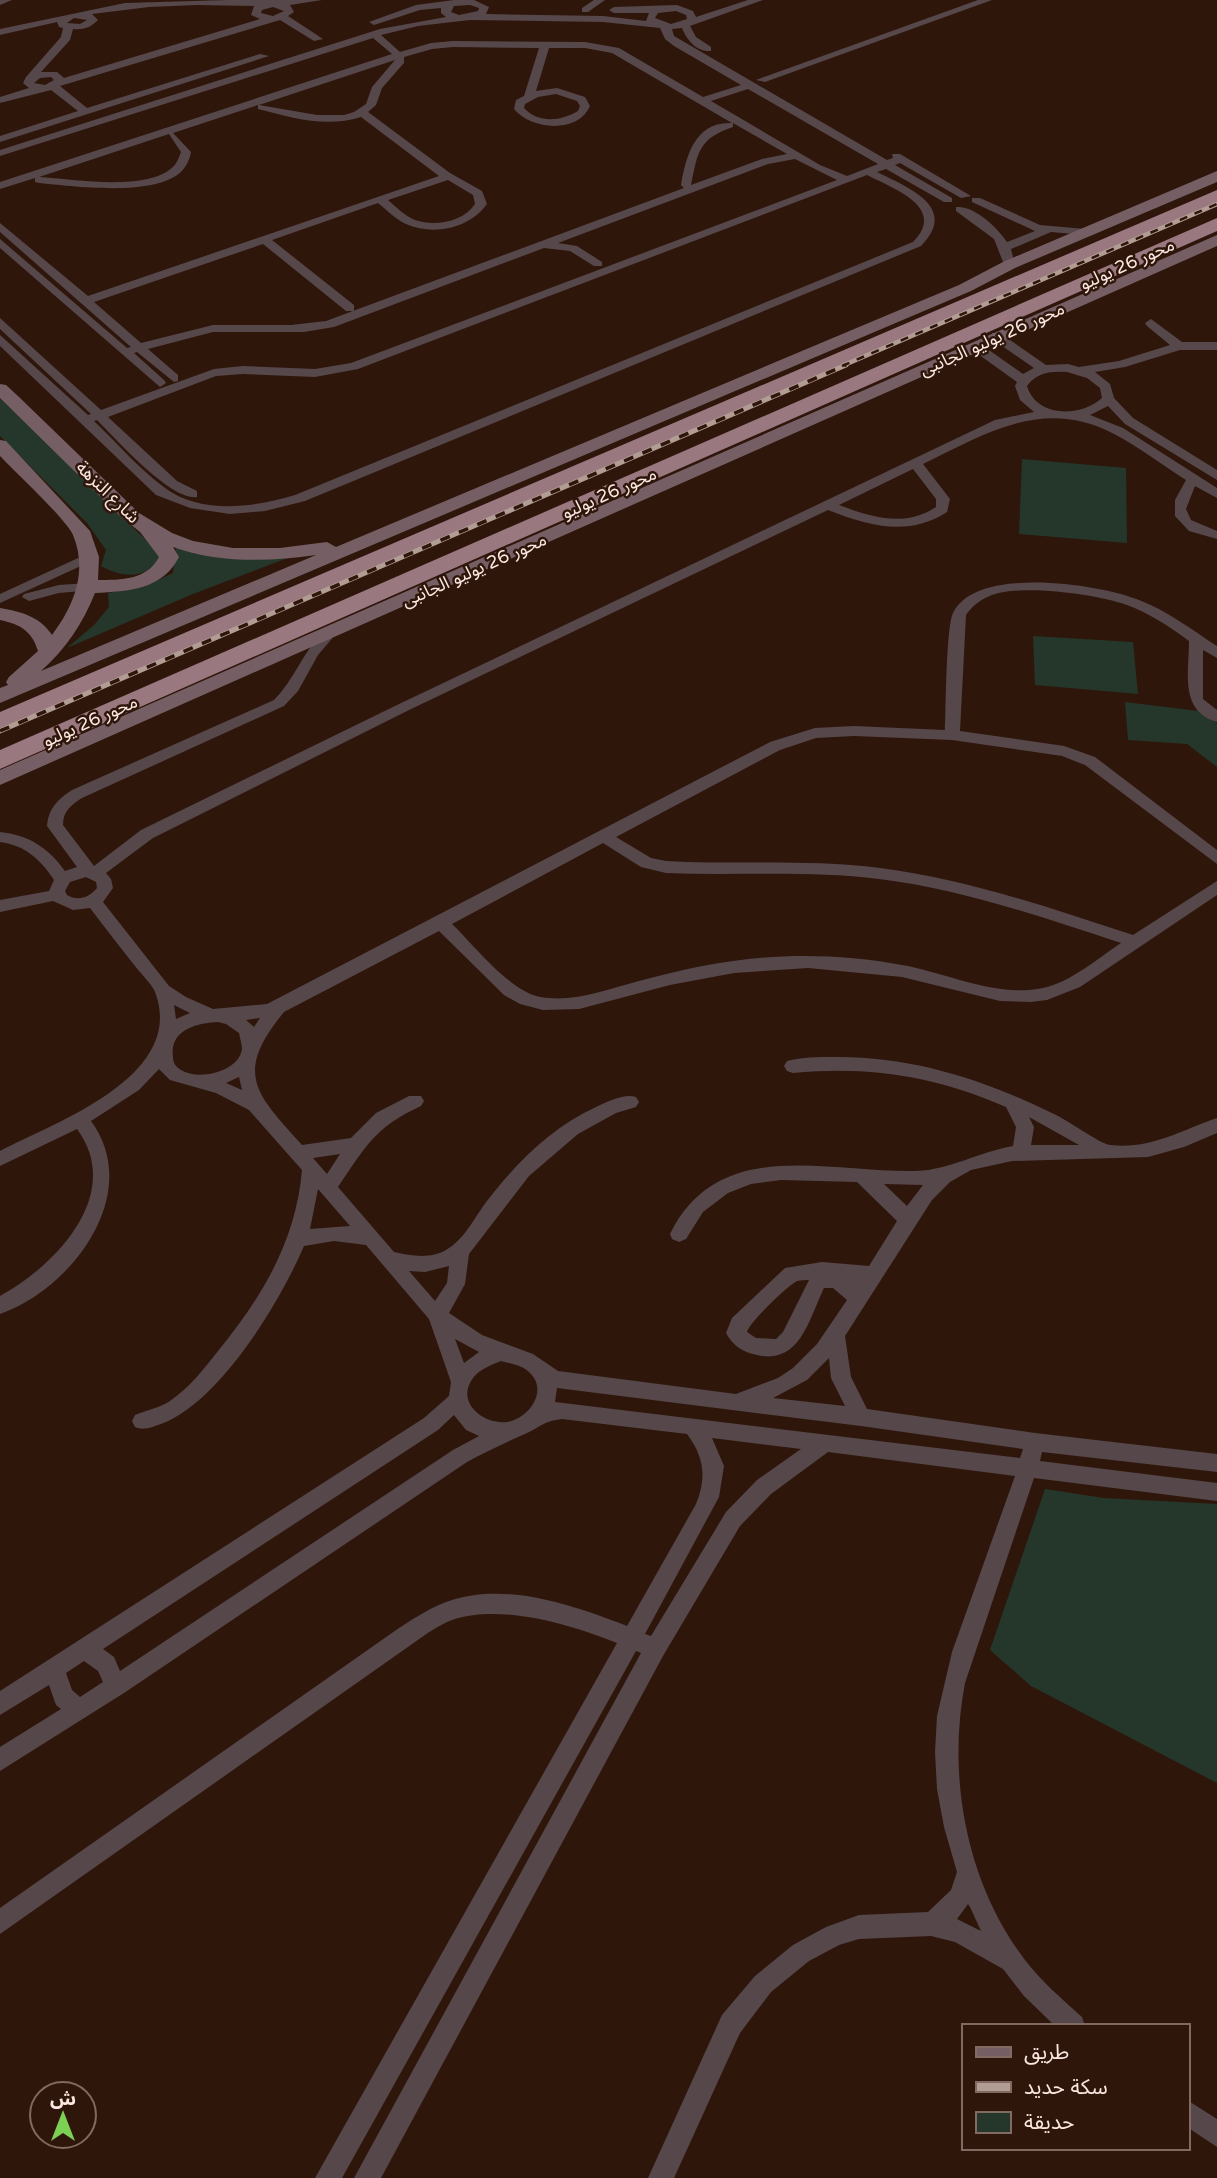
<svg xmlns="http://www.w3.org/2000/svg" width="1217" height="2178" font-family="'Varela Round','Noto Sans Arabic',sans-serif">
<rect width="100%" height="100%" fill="#2f160b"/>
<path fill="#24372a" d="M0,398L151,545L160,557C145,580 124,578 101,566L106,550L87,523L0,436Z
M1022,459L1126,468L1127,543L1019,534Z
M176,547L290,557L193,594L67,648L94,625L109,607L108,593L143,587L173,573Z
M1033,636L1133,642L1138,694L1035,685Z
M1125,702L1199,711L1217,723V767L1187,744L1128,740Z
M1045,1489L1104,1498L1217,1504V1783L1031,1686L990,1650Z"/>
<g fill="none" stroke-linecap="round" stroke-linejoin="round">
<path fill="#56474b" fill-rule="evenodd" d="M0,0H12L0,5Z
M227,0H322L290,5L294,12L288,16L323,39L314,41L280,20L60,86L87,108L260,54L269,56L0,142V136L78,111L51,90L0,103V97L29,88L23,83L26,77L61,37L63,28L59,27L57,22L0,35V29L125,3ZM196,5L254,6L251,15L260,19L64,78L57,72H41L70,40L73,29C83,30 90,28 98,20L92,14L149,7ZM273,7L284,11L273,16L261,13L262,10ZM74,18L87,20L80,24L67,23ZM51,77L54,80L45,85L34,83L40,78Z
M454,0H474L489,7L486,14L603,16L646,21L649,13H614L609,10L614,7L677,5L693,11L696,17L748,0H763L690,26L696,37L711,47V51C696,52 687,40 682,28L672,29L674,36L887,160L893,158L892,154H900L971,196L961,198L900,163L895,165L952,198V202H944L886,169L877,172C909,188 959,207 921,246L305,501L265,511L230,514L190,508L156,495L0,346V335L88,415L91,414L0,329V318L101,410L214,369L243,366L315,369L351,363L837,180L795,159L768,164L558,243L577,246L602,262V266H594L570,251L544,248L334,327L304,332H213L148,349L178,375V381L174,382L137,352L134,353L164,380L166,383L160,387L0,248V239L127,348L131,347L0,232V223L88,296L439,176L361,117C326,128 293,118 258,109V105L173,133L191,152C190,157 188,163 185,167C164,199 72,186 39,183L35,182V178L0,189V182L392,54L373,38L0,156V150L380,29L446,17L441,13V8L420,10L374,25L369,22L416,5ZM470,5L479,8L478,11L459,15L451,12L454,6ZM676,11L686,15L687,19L671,24L655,18L658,13ZM470,20L603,22L660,28L665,39L674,46L741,85L703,97L619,48L585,42L453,41L431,43L400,52L381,35L418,26ZM453,47L539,48L524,96L516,100L514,109C531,130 578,134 590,106L585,97L557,88L536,91L549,48H585L612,53L732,123C695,121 686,156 681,185L684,188L326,321L291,325H213L141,343L94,302L263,244L346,311H354V305L272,240L378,203C387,210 395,219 406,224C433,236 469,229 487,204L482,191L450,173L368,112L376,105L382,88L404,63V57L432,49ZM395,60L372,87L366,104L354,112L344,115H317L259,105ZM748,89L878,164L847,176L820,165L711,101ZM556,94L577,101L580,106L578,111C561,121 539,124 524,108L525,104L538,97ZM733,123L787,154L762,159L691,185C698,152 698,139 733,127ZM169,134L181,152C179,157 177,163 173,167C147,192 73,179 39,177ZM867,175C894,189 947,207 913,242L295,495C256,507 201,515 165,488C139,469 117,443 94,421L97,420C116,439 171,501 197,497V491L177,481L108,417L216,376L243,374L315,377L358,369ZM448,180L473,195L475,204C463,222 435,227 415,220C405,216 396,207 388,200Z
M594,0H605L588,12H582V8Z
M978,0H992L765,82L756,80Z
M972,198H980L1040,225L1085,229L1091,232L1085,235L1051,232L1011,249L1015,265L1005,267L994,239L956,211V207C974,205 998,228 1007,242L1035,231L972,202Z
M1151,319L1182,342H1217V350H1180L1125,367L1095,372L1110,384L1114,398L1133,418L1217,470V480L1125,424L1108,406L1090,415L1123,428L1217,488V498L1195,486L1186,509L1191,520L1217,531V539L1189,531L1175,516V500L1186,480C1162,465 1139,447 1114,434C1044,397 987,433 923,464L950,499L947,512C909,537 868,526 828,510L407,711L153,838L106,873L111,879L113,888L103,902L169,986L186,997L213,1009L267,1004L770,742L815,728L854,726L945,730C946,708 946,628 953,613C976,565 1100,584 1139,600C1168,611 1192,630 1217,646V658L1203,650V699L1217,710V722C1179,711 1189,672 1189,641C1170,627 1149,613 1127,605C1096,594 1023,584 992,595C981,599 972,606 966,615L960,731L1064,746L1095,757L1217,850V864L1085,765L1062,756L952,740L854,736L816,738L780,750L616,837L651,858L666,861C737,865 809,859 880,868C967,879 1050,908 1133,935L1217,881V895L1080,987L1047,1000L1031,1002L1000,1001L902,977L808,968L734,973L670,985L579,1009L543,1010L520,1004L504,995L439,931L284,1012C233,1074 256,1094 302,1145L351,1138L376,1113L409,1096H421L424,1101L421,1106C375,1127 366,1146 338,1187L394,1252C411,1256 431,1259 446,1250C465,1239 474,1218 487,1201C516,1163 552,1127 596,1107C607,1102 624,1093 636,1097L639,1102L636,1107L616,1113L578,1134L529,1176L469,1254L465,1284L449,1313L482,1335L533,1354L558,1371L736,1394L778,1378L793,1368L817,1344L847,1300L833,1288H824C809,1319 800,1365 757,1355C743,1352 733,1346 726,1333L732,1318L785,1268L822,1262L869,1266L897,1221L857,1182L781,1180L751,1184L728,1193L703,1212L686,1239L679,1242L672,1239L670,1234C719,1135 828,1173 916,1171C949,1170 979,1152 1013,1146L1016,1127L1006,1107C933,1076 872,1066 793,1073L787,1071L784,1066L787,1061C802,1057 819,1057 834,1057C912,1056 985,1080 1054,1114C1066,1119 1100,1144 1110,1145C1149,1150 1182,1130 1217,1118V1133L1184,1147L1148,1157L1012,1161L971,1170L950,1182L932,1200L845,1336L851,1377L867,1409L1035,1433L1217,1454V1472L1042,1452L1040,1461L1217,1483V1501L1034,1478L965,1683C947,1776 966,1883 1025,1960C1041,1981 1062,1999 1082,2017L1085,2026H1055L1024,1996L1003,1969L955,1942L931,1936L859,1939L839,1945L809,1961L771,1992L740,2033L674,2178H648L722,2015L755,1976L793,1945L826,1927L859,1915L928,1912L951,1890L957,1872L944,1827L937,1789L935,1752L937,1716L952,1652L1015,1476L828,1452L771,1494L740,1526L663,1656L381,2178H354L641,1653L636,1651L342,2178H315L617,1643C572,1625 500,1603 452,1620C439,1625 426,1634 415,1642L0,1934V1908L399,1628C416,1617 433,1606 452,1600C508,1582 575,1606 627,1626L696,1504C707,1477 704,1457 687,1434L562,1419C544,1421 542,1426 527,1433C507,1442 487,1451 467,1462L124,1693L0,1771V1747L61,1709L56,1705L49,1685L0,1715V1691L424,1418L449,1396L451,1382L429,1319L366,1245L334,1241L304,1246C280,1302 220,1402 161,1424C152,1427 144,1431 135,1427L132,1421L135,1415C147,1410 159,1408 170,1401C189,1388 204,1369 218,1351C262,1297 296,1241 302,1170L249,1110L216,1093L170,1080L159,1069L139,1090L91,1121C144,1193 72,1289 0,1314V1296C55,1266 125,1194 77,1129L0,1166V1151C56,1122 187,1076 155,992C152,985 144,977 139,971C122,950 106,929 90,908L73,910L53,901L0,912V900L49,891L54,880C41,860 25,845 0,842V832C28,835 48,847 65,871L77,867L47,826C48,809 58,799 72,790L274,700C294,680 303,652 323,632H333L335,635L318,655L298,691L284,706L82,798C71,805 63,811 63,825L94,866L141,830L397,705L995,420L1034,412L1020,400L1015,386L1017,382L971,349V343H979L1023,374L1034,368L992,339V333H1000L1046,365L1068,364L1079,367L1119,361L1170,345L1147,326L1145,323ZM1067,372L1087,378L1100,388L1102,398C1080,418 1036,417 1027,386C1037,372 1051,371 1067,372ZM913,469L936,499V507C905,528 871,517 839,505ZM603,843L641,867L666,873C737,876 809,870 879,879C962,889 1041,917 1121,943C1097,959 1071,982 1043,988C996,998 948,973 902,965C848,955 788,953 733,961C701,965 670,973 639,981C608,989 573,1003 541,997C510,992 474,945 452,924ZM86,877L96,882L97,888C89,897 79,902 67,895L65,891L70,882ZM174,1005L190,1013L176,1019ZM260,1018L254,1027L246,1020ZM218,1022L226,1024L239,1033C240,1038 242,1045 242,1049C239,1072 198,1081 181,1070C176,1067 173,1063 173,1057C169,1030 197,1023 218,1022ZM239,1077L242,1090L226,1083ZM1029,1117L1079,1145H1031L1034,1127ZM340,1154L327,1174L313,1158ZM884,1184L923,1185L907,1206ZM318,1189L350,1226L310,1229ZM449,1266L447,1283L435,1301L409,1271L425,1272ZM809,1280L783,1332L776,1339L756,1338L747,1332C749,1323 787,1286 797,1281C801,1280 805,1280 809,1280ZM455,1339L479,1352L464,1363ZM829,1358L831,1378L845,1406L773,1398L807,1380ZM501,1361C512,1364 523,1365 531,1374C548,1392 528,1419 507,1422C483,1425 455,1402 473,1378C480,1369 491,1365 501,1361ZM557,1388L861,1426L1023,1449L1020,1458L555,1402ZM454,1415L466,1430L479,1436L453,1450L120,1671L114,1657L103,1649L438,1430ZM712,1438L801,1449L757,1480L726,1512L651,1636L645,1634L719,1497L724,1466ZM84,1661L98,1671L103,1682L80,1697L72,1690L66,1673ZM968,1904L970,1907L981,1931L957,1919Z
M89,553L94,554V560L0,603V594Z
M88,583L95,587L93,590L59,593L29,601L22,597L24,594L59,585Z
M1187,2100L1217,2119V2147L1187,2127Z"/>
<path fill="#765f64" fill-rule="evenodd" d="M1217,171V182L1015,268L971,291L0,703V688L8,685L6,682L9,677L38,651C32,631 20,624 0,620V608C22,612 39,616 52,635C74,606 88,571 73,535C66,519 15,472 0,456V440L6,441L90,531L99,557L98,580C121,580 147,580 159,557L140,532L120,516L0,398V384L6,385L19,397L139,513L172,533L193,541L233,548H280L327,542L336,547L959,285L1003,262ZM173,547C218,563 268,562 316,555L41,671C66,649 83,623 95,593C129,591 162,590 179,557Z
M1217,235V246L0,785V770Z"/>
<path fill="#9a7880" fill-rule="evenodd" d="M1217,190V203L0,730V712Z
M1217,218V231L0,769V750Z"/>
<defs>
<path id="rail-far1" d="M842,366L1217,204"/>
<path id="rail" d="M0,731L846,365"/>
</defs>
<use href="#rail-far1" stroke="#b29d94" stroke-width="4.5"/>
<use href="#rail" stroke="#b29d94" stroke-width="5"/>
<use href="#rail-far1" stroke="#2f160b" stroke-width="2.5" stroke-dasharray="8" stroke-linecap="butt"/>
<use href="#rail" stroke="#2f160b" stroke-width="3.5" stroke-dasharray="10" stroke-linecap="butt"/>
</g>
<g text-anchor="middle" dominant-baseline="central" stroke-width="5" stroke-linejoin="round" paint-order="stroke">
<g font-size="18" fill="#fbe8e1" stroke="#2f160b">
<text transform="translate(1127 264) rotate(-24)">محور 26 يوليو</text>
<text transform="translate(992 339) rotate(-24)">محور 26 يوليو الجانبى</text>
<text transform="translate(108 492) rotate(44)">شارع النزهة</text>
<text transform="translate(609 493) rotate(-24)">محور 26 يوليو</text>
<text transform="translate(474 570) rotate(-24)">محور 26 يوليو الجانبى</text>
<text transform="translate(90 721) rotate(-24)">محور 26 يوليو</text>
</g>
</g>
<rect x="962" y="2024" width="228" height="126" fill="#2f160b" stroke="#816a61" stroke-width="2"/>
<rect x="976" y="2047" width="35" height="10" fill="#765f64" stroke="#816a61" stroke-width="2"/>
<text x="1024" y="2059" font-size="21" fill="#fbe8e1">طريق</text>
<rect x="976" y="2082" width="35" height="10" fill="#b29d94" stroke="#816a61" stroke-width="2"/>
<text x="1024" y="2094" font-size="21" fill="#fbe8e1">سكة حديد</text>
<rect x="976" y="2112" width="35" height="21" fill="#24372a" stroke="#816a61" stroke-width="2"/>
<text x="1024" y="2129" font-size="21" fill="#fbe8e1">حديقة</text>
<g transform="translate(63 2115)"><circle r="33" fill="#2f160b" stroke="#816a61" stroke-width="2"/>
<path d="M0-5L12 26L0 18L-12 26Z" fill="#7cd155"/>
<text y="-10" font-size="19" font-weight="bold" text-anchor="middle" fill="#fbe8e1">ش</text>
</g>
</svg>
